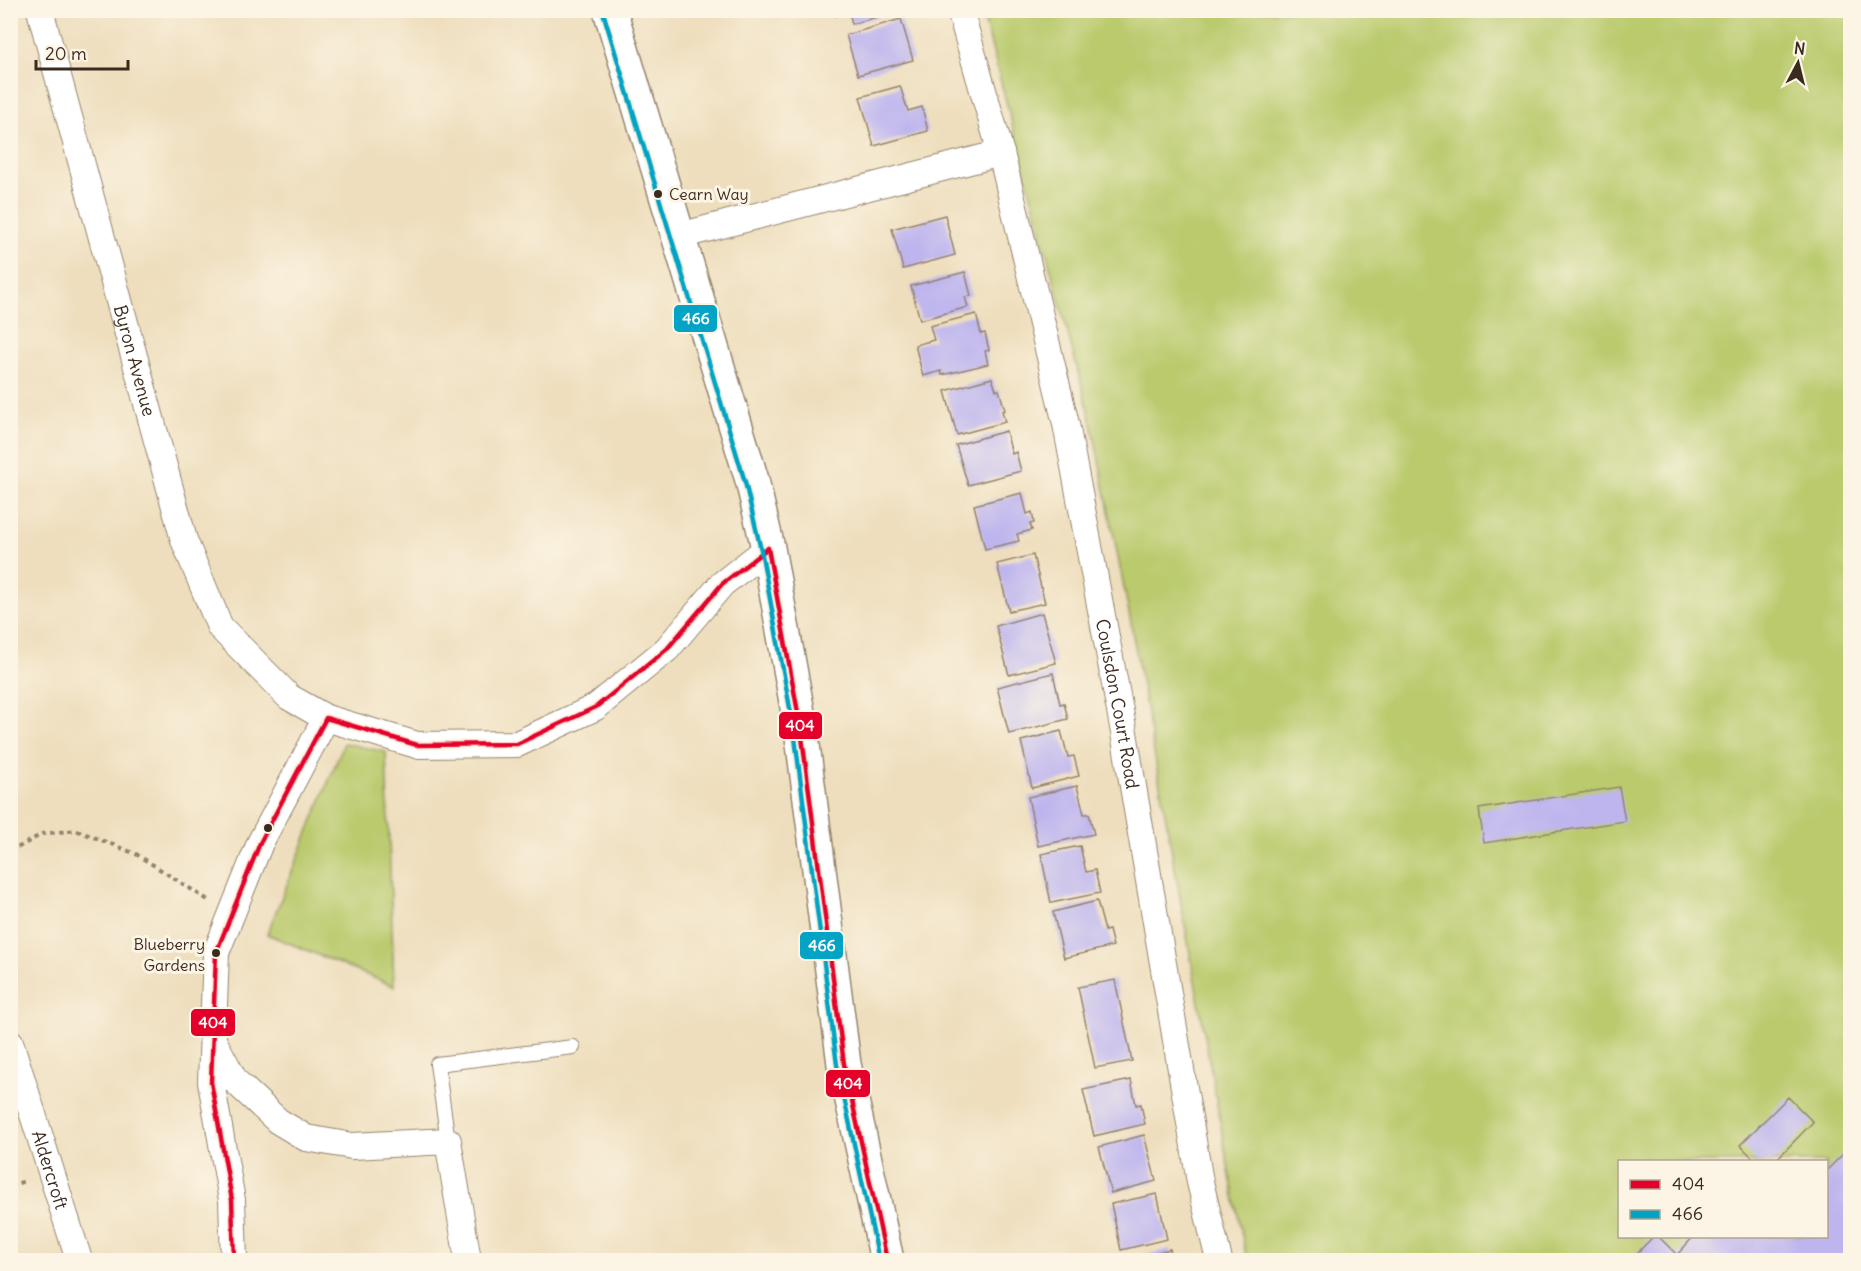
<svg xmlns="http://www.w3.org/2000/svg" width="1861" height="1271" font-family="Delius,sans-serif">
<rect width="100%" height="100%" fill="#fcf5e5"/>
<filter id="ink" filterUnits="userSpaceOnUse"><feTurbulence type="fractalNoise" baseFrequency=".0167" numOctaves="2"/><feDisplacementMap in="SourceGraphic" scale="12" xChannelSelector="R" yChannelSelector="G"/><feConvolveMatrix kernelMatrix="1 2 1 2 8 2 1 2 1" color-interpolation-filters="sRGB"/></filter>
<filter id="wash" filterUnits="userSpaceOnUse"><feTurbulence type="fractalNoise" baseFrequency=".008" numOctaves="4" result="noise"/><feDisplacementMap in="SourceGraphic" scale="24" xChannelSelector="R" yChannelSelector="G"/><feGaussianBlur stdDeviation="1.35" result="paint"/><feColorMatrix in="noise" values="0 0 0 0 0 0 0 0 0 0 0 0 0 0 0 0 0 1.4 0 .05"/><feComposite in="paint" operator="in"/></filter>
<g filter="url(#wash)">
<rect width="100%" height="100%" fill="#eedebd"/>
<path fill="#baca6d" stroke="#7a7a46" stroke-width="1.5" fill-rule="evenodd" d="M982,11H1850V1260H1247L1229,1171L1130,618L1091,420ZM1620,1162H1826V1236H1620Z
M344,743L386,752L394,986L267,934Z"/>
<g id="blocks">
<path fill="#beb5ee" d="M833,10H898V11L852,24L849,12L835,16Z
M901,19L913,60L858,75L846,35Z
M900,86L908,111L922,107L928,131L874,146L860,97Z
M945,215L955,255L903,269L892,229Z
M965,272L971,296L965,297L968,307L920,320L911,286Z
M976,314L981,334L985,333L989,350L985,351L988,364L942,375L941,371L923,376L915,345L934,340L930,326Z
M992,378L996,390H999L1005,410L1002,411L1005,422L957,435L945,391Z
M1006,431L1012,454L1016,452L1021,471L968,485L956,445Z
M1022,493L1027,514L1032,512L1034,523L1030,524L1032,530L1017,534L1019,541L985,549L974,505Z
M1033,555L1045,603L1009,611L997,564Z
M1042,613L1056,663L1009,675L996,626Z
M1053,673L1060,704L1064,703L1068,719L1009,734L997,687Z
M1061,731L1068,757L1074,756L1079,776L1032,788L1021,741Z
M1077,786L1084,814H1089L1094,834L1038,846L1028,797Z
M1619,787L1625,821L1484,843L1479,809Z
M1080,846L1086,872L1095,870L1100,893L1051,903L1041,854Z
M1097,901L1105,931L1109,930L1113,946L1064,958L1053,912Z
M1115,980L1132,1061L1095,1068L1078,987Z
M1131,1080L1136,1105L1141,1104L1145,1124L1094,1136L1083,1090Z
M1788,1097L1813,1122L1774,1162H1757L1740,1145Z
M1144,1135L1156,1181L1111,1193L1099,1147Z
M1850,1147V1260H1630L1654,1236H1658L1677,1255L1694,1236H1826V1171Z
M1157,1194L1167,1239L1121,1250L1111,1204Z
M1170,1249L1173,1260H1126Z"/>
</g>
</g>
<g filter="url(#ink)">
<use href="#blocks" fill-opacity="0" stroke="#94846e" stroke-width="1.5"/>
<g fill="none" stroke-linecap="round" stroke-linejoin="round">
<defs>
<path id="lane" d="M448,1141L437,1064L573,1047"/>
<g id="street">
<path id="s1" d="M40,10L184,540L220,627L289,697L326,718L417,745L517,744L596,707L667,649L722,584L768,548"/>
<path id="s2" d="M960,10L1001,153L1066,424L1123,727L1200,1182L1219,1260"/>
<path d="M679,236L1001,153"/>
<path d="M213,1040L235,1081L278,1121L306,1138L352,1146L448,1141L468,1260"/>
<path id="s3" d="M10,1042L79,1260"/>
<path d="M234,1260L232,1200L211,1082L216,953L260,843L326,718"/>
</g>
<path id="secondary" d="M610,10L752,480L768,548L801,729L844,1064L887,1260"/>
</defs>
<use href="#lane" stroke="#94846e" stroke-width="16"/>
<use href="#street" stroke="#94846e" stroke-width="28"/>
<use href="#secondary" stroke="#94846e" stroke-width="36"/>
<path stroke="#94846e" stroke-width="4" stroke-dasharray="4.5 4.5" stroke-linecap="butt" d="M10,852L42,834L76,830L136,854L208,900
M10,1186L25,1181"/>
<use href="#lane" stroke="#fff" stroke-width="14"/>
<use href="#street" stroke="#fff" stroke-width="26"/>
<use href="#secondary" stroke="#fff" stroke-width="33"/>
<defs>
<path id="bus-1" d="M768,548L801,729L844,1064L887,1260
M326,718L417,745L517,744L596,707L667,649L722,584L768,548
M234,1260L232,1200L211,1082L216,953L260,843L326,718"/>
<path id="bus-2" d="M603,12L745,482L761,550L794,730L837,1065L879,1260"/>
</defs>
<use href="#bus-1" stroke="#fcf5e5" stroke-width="9"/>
<use href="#bus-2" stroke="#fcf5e5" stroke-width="9"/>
<use href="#bus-1" stroke="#e4002b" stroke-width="4.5"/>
<use href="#bus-2" stroke="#03a3c5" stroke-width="4.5"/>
</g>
</g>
<g fill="#3b2a1e" stroke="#fcf5e5" stroke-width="2">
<circle cx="658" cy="194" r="5"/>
<circle cx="268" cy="828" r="5"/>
<circle cx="216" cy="953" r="5"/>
</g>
<g text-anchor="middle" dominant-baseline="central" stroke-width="6" stroke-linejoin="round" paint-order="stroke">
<g font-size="16" fill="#3b2a1e" stroke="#fcf5e5" text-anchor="start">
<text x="669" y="194">Cearn Way</text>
<text x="205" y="944" text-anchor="end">Blueberry<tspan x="205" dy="21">Gardens</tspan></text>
</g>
<g font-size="18" fill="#3b2a1e" stroke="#fcf5e5">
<text stroke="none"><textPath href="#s1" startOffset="363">Byron Avenue</textPath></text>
<text stroke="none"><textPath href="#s2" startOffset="712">Coulsdon Court Road</textPath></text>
<text stroke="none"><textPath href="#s3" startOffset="134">Aldercroft</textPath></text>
</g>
</g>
<g stroke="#fcf5e5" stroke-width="2">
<rect x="673" y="304" width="45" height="29" rx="6" fill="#03a3c5"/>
<rect x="778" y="711" width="45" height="29" rx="6" fill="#e4002b"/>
<rect x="799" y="931" width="45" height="29" rx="6" fill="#03a3c5"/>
<rect x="190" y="1008" width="46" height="29" rx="6" fill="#e4002b"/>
<rect x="825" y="1069" width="46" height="29" rx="6" fill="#e4002b"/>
</g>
<g font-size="16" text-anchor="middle" font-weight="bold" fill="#fff">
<text x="696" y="324">466</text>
<text x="800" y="731">404</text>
<text x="822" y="951">466</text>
<text x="213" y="1028">404</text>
<text x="848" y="1089">404</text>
</g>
<rect width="1861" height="1271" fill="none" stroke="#fcf5e5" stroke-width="36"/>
<rect x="1618" y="1160" width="210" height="78" fill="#fcf5e5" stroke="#afa495" stroke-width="1.5"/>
<rect x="1630" y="1180" width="30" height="9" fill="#e4002b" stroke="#afa495" stroke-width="1.5"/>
<text x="1672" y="1190" font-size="18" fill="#3b2a1e">404</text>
<rect x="1630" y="1210" width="30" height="9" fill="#03a3c5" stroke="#afa495" stroke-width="1.5"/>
<text x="1672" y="1220" font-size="18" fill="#3b2a1e">466</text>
<g transform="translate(1798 63) rotate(7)" stroke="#fcf5e5" stroke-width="4.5" paint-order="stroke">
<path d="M0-4.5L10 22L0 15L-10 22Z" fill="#3b2a1e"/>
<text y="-9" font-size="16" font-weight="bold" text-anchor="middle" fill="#3b2a1e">N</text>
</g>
<path d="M36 60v9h92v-9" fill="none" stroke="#3b2a1e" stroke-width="3"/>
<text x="45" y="60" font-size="18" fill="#3b2a1e" stroke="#fcf5e5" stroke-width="4.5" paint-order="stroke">20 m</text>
</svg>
